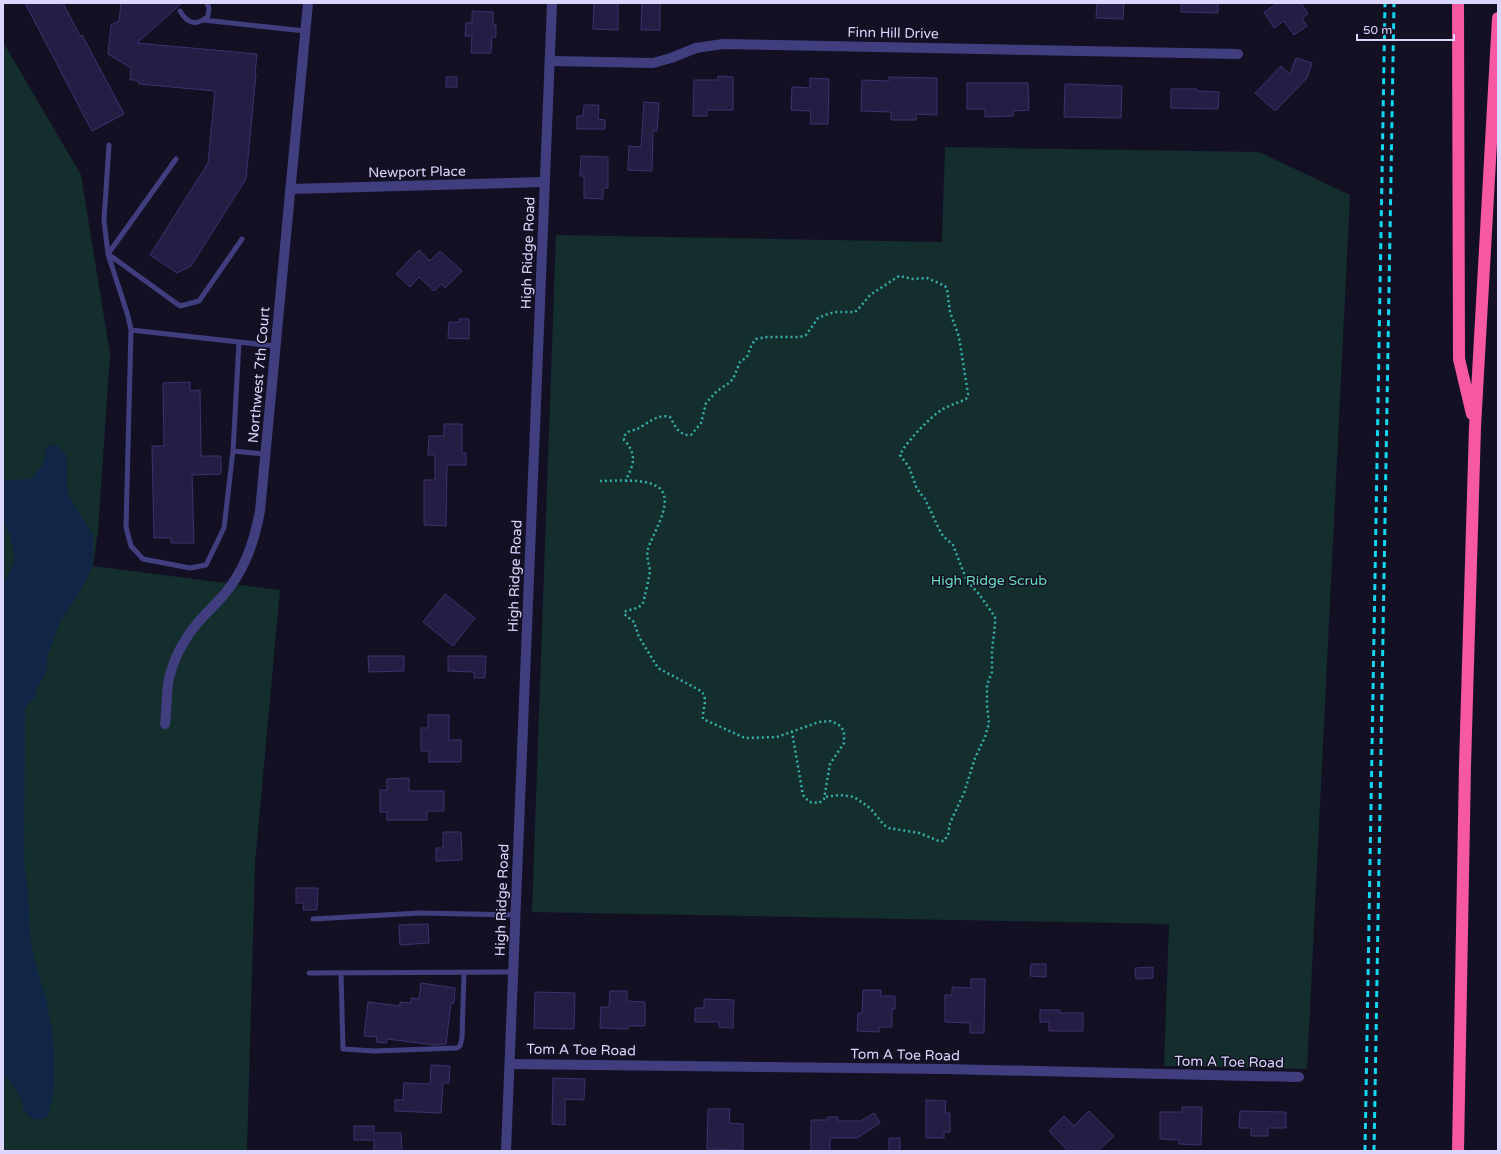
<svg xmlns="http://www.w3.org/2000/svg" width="1501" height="1154" font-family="'Varela Round',sans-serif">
<rect width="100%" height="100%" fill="#141024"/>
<path fill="#132e2d" d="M3,42L81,175L110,354L98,531L93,566L280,590L255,863L247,1151H3Z
M945,147L1259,152L1350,195L1307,1069L1164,1066L1169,924L532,912L556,235L942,242Z"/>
<path fill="#112547" d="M56,445L65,453L67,462V493L93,535V566L82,588L60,622L47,657V669L36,691L35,697L25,708L24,863L28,891L30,936L35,963L46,998L52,1030L54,1050V1089L48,1116L44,1119H32L24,1111L21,1098L12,1084L3,1074V585L12,568L15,560L11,538L3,520V480L31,479C42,469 44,461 47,446Z"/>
<path fill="#261d44" stroke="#3e316f" d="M25,3H63L80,36L82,35L124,114L92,131Z
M121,3H182L137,43L257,54L255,74H256L246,179L191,266L177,273L150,255L208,163L215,91L139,84L137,80H130L131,68L108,54L111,25L119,21Z
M594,3H618V30L593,29Z
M642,3H660V30H641Z
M1097,3H1124L1123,19L1096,18Z
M1181,3H1218V13L1181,12Z
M1278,3H1301L1308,14L1302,18L1307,26L1294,35L1284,21L1274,28L1264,12Z
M472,11L493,12V24L496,25V37H492L491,53H471L472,36H465L466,23H472Z
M1296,58L1312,63L1307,78L1275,111L1255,93L1281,66L1290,74Z
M718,76L733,77V110H707V116H693L694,80H718Z
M446,77H457V87H446Z
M889,77L937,78V115L916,114V120H891V112L861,111L862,80L889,81Z
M810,78L829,79L828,124H810L811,111L791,110L792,87L810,88Z
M967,83H1028L1029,110L1013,111V116L985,117V109H967Z
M1065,84L1122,86L1121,118L1064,117Z
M1171,89H1197V91L1219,92L1218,109L1171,108Z
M644,102L659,103L657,131H653L652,171L628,170L629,146L641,147Z
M584,105H599L598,119L605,120V129H577V116H583Z
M581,156L608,157V188H603V199L584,198V176H580Z
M419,250L430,261L440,251L462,271L445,288L441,284L434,291L419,277L410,287L396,274Z
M459,319H469V339L448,338L449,322H459Z
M190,382V391L200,390L201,456H221V474L192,475L194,543H171V538H154L152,446H164L163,383Z
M444,424H462V453H466V465H447L446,526L424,525V480H435V455H428L429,436H444Z
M445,594L475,618L453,646L423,622Z
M368,656H404V671L369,672Z
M448,656H486L485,678H474V672L448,671Z
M428,715H449V740H461V762H429V751H421V728H428Z
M409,778V791H444V811H427V820H387V812H380V790H387V779Z
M443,832H461L462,860L436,861V848H443Z
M296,888H318L317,910H303L304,903H296Z
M428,924L429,943L400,945L399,925Z
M1031,964H1046V977L1030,976Z
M1153,967V978L1136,979L1135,968Z
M971,979H985L984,1033H970V1023L945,1022V995H952V987L971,988Z
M421,983L455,988L454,1003H451L446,1044L435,1045L387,1039L386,1043L376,1042L377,1037L364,1036L368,1002L400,1006V1002L411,1003V998L419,999Z
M863,990H881V996H895V1009H892V1027H879V1032L857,1031L858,1013H862Z
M610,991H627V1001L645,1002V1026H628V1029L600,1028L601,1007H609Z
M535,992L575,993L574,1029L534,1028Z
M704,999L734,1000L733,1028L719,1027V1022H695V1008H704Z
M1040,1010H1060V1013H1083V1031H1049V1022H1040Z
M431,1065L450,1066L449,1083H443L441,1113L395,1111V1100H403L404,1083L430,1084Z
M553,1078L585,1079L584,1100L565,1099V1125L552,1124Z
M926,1100L946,1101L945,1113H950V1132H944V1138H926Z
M1182,1107H1202L1201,1145L1179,1144V1140L1160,1139V1112H1182Z
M708,1109H730L729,1123L743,1124V1150L707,1149Z
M1089,1111L1114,1136L1098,1151H1068L1049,1131L1064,1116L1074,1126Z
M1240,1111L1286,1112V1128H1268V1136H1251V1128H1239Z
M874,1113L880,1123L857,1138H830V1151H811V1120H828V1117H838V1121H861Z
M354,1126H374V1133H401L402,1151H374V1140H354Z
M889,1138H900V1151H889Z"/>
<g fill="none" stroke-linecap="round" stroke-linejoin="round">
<path stroke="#36b0aa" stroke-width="2.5" stroke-dasharray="2 3" stroke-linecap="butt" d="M600,481C616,481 653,477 662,491C672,506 652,535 648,549C646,556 649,563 650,571C650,574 644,600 643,603C639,609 632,609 626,611L624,614L634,622L639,637L658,668L701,691C709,699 702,709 703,719L745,738L777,737L819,722L831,721L839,725L844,731V743L830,764L824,799L819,803L809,802L803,795L792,732
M626,482C627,476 630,472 632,466C635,456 631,447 624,440C624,436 625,434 628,432C631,430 635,430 637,429C647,424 658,413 670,417C675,426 679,436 691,435L701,423L706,403L717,391L729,383L733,379L740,362L747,357L752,344L756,339L767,337H800L806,335L818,318L825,315L835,312H855L861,306L870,295L899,276L913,279L927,278L945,286L947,289L950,312L959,337L968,394L966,399C958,403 950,405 943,409C931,416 905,443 900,455L909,467L917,489L925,499L940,531L943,536L953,545L967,581L979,594L995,617V625L992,650V672L987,685V705L989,723L985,737L975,758L964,793L950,823L948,835L944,841H939L919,833L889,828L884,825L870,808L854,797L840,795L824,797"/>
<path stroke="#413e80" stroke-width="5" d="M180,11C187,23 196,27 208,16L209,8L207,3
M203,20L305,31
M109,145L104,220L108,254L128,316L131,330L126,527L131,546L143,559L190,568L206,565L224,528L233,451L239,342
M176,159L108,254L180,306L199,301L242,239
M131,330L275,346
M233,451L265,454
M313,919L420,913L516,915
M309,973L514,972
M341,974L343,1049L374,1051L457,1048L460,1046L462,1038L464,972"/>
<path stroke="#413e80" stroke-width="10" d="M550,61L653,63L671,58L696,48L723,44L1238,54
M290,189L545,182
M165,724C167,709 166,693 169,678C172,667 177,653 183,644C193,625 208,612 222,597C244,572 254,543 260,511L308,3
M510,1064L945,1069L1299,1077"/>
<path stroke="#413e80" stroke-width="10" d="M506,1151L552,3"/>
<path stroke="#f658a1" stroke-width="12" d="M1458,3L1459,359L1472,414
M1458,1151L1465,766L1475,427L1498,18"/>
<path stroke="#0ed7f1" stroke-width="3" stroke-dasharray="6 5" stroke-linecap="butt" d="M1365,1151L1385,3
M1374,1151L1394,3"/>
</g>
<g text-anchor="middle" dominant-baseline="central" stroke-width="3" stroke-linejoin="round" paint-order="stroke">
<g font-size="14" fill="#dbd6fd" stroke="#141024">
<text transform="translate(893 33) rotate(1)">Finn Hill Drive</text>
<text transform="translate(417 172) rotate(-1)">Newport Place</text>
<text transform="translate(528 253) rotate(-88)">High Ridge Road</text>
<text transform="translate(259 375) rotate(-85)">Northwest 7th Court</text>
<text transform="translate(515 576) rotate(-88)">High Ridge Road</text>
<text transform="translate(502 900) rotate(-88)">High Ridge Road</text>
<text transform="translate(581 1050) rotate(1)">Tom A Toe Road</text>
<text transform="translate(905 1055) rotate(1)">Tom A Toe Road</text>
<text transform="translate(1229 1062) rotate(1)">Tom A Toe Road</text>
</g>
<g font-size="14" fill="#65d9be" stroke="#141024">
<text x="989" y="580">High Ridge Scrub</text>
</g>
</g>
<rect width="1501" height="1154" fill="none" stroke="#dbd6fd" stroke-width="8"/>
<path d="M1357 34v6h97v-6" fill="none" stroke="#dbd6fd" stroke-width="2"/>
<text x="1363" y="34" font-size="12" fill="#dbd6fd" stroke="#141024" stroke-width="3" paint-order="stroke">50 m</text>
</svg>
